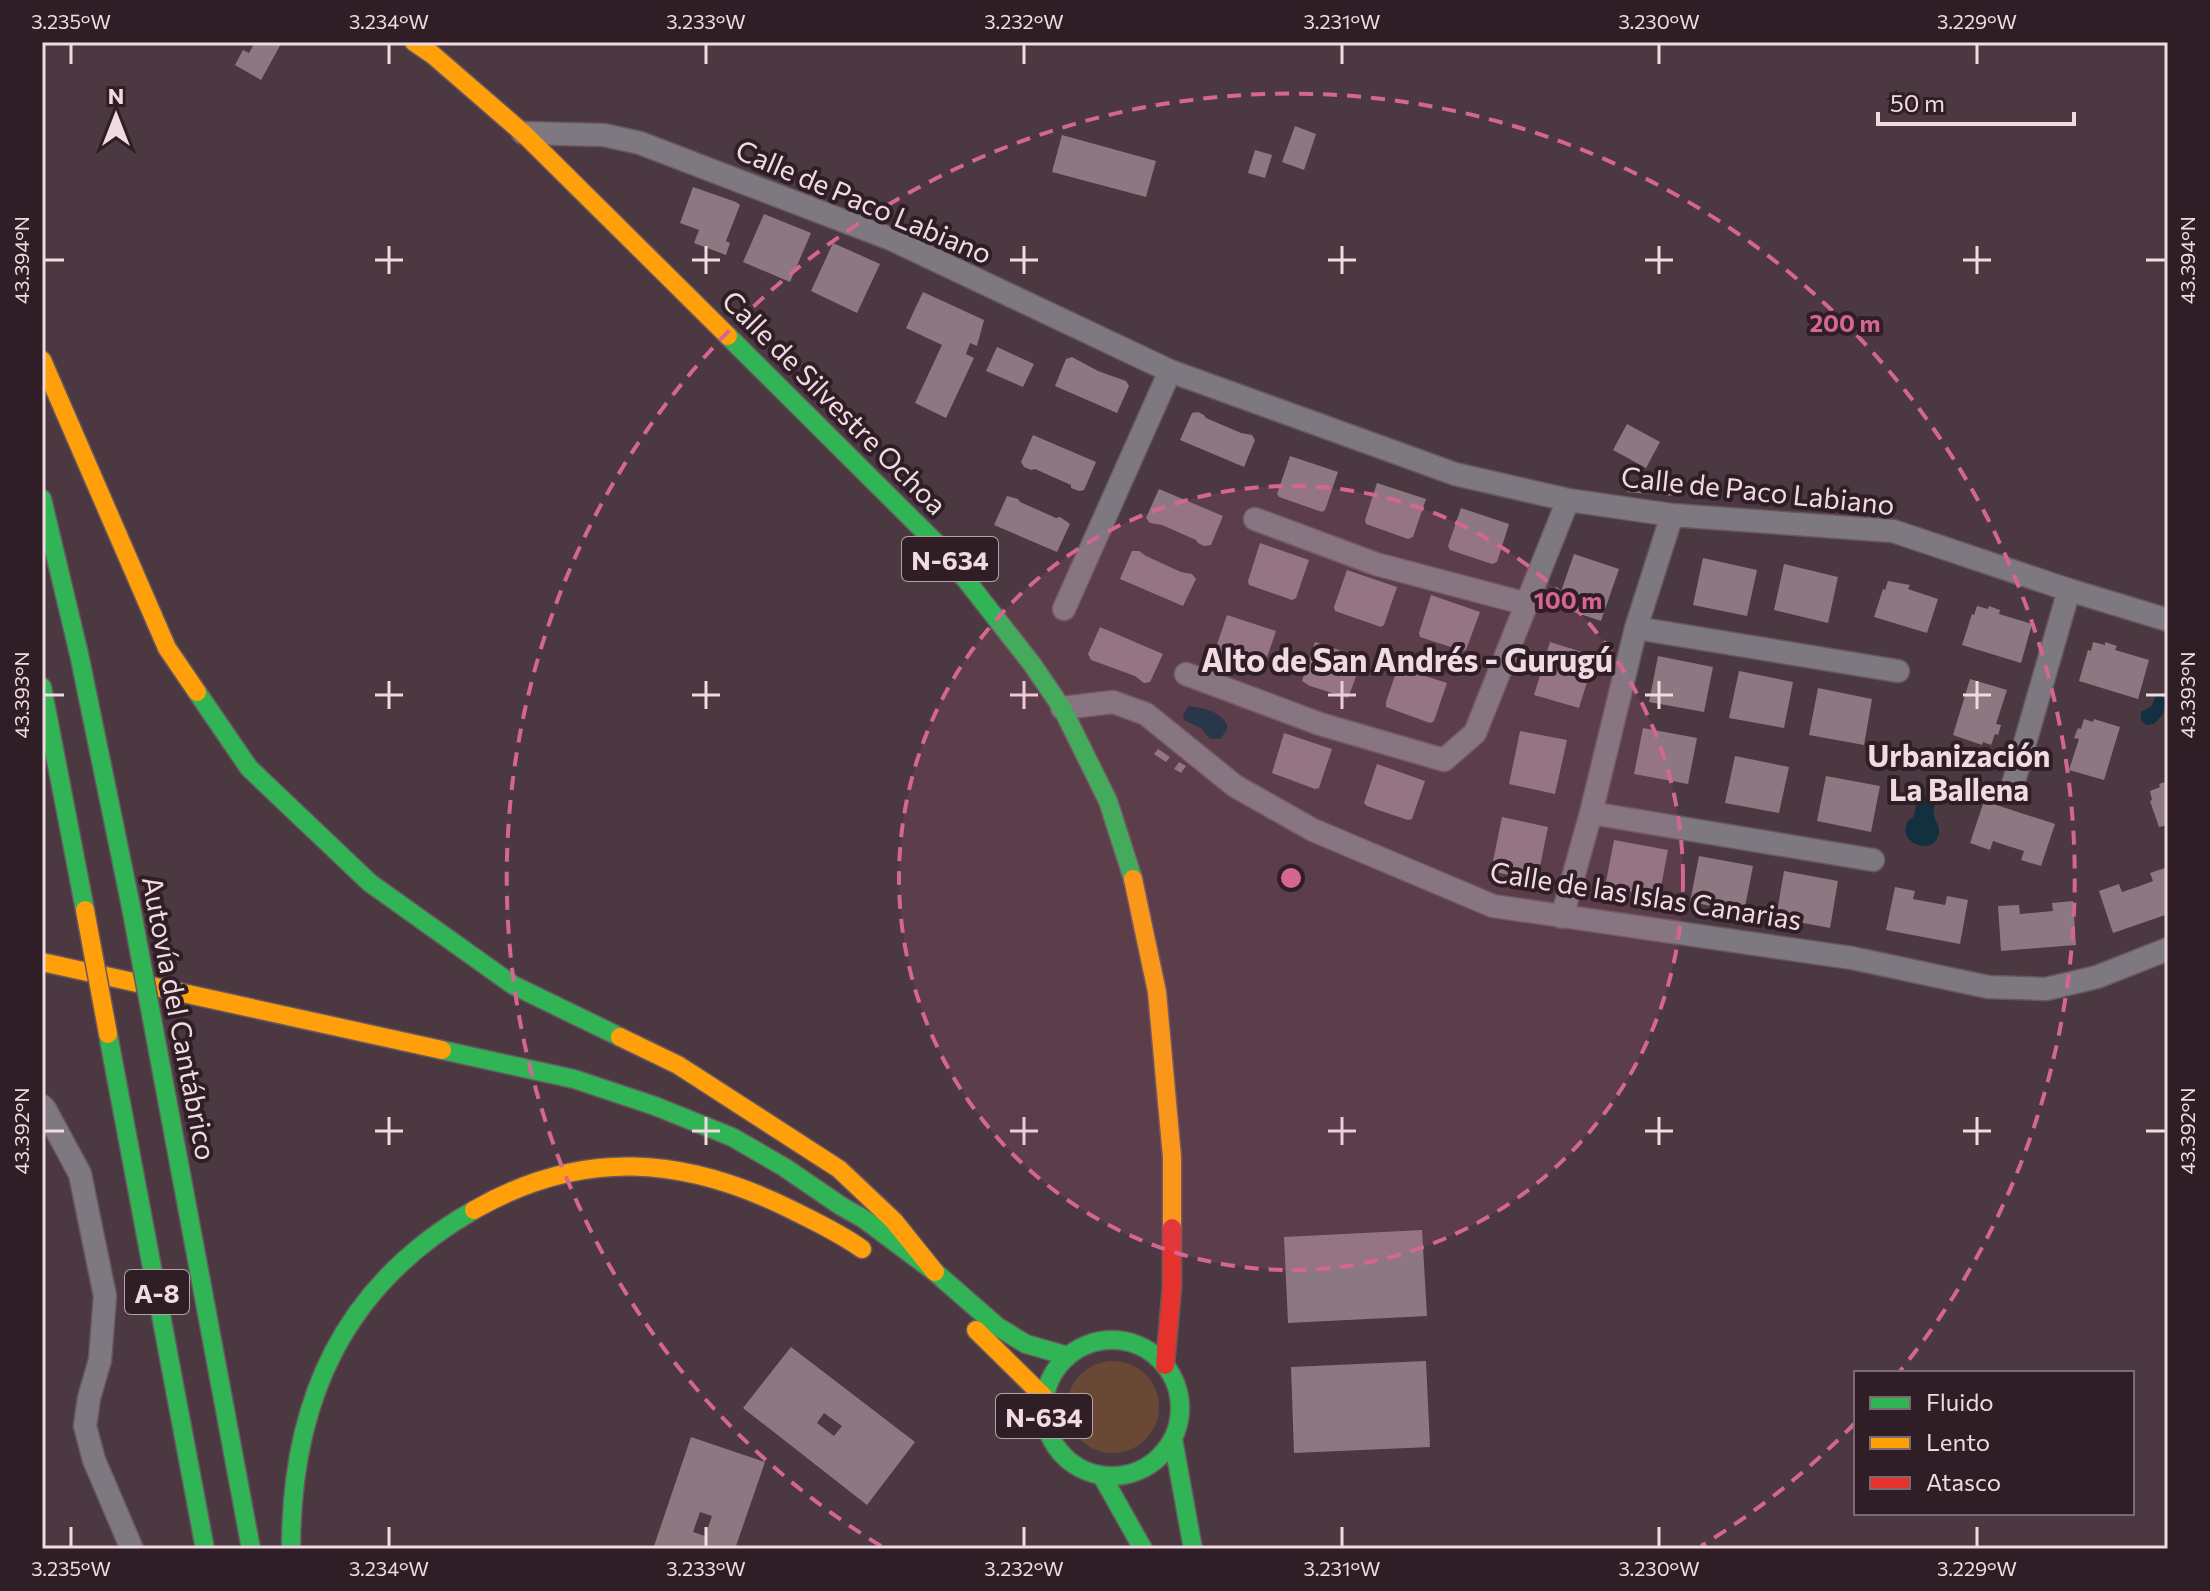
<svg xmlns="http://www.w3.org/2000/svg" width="2210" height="1591" font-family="Commissioner,sans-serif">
<rect width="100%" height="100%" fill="#4c3840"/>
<path fill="#694835" d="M1067 1407a46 46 0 1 1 92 0a46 46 0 1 1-92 0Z"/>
<path fill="#133040" d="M2159,695L2167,700L2163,714L2154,724L2146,725L2141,720V712L2152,706L2155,697Z
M1189,706C1202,708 1221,711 1227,725V730L1220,739H1210L1201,728L1184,720L1183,714Z
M1922,794L1933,796C1936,803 1933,807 1934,815C1935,821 1940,826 1939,833C1934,859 1895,842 1908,821C1909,819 1912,819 1913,817C1918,808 1912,803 1922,794Z"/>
<path fill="#8d7881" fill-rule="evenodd" d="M255,42H282L261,80L235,65L243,50L249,53Z
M1295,126L1316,134L1304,170L1282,162Z
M1062,135L1156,161L1146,197L1052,172Z
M1255,150L1272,155L1265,178L1248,173Z
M693,187L736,202L740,205L726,241L730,243L726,255L694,243L699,230L680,223Z
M764,214L811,233L790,282L743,262Z
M833,243L880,264L857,313L811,291Z
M923,292L984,320L977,346L970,343L966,354L974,358L946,418L915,403L942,345L906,328Z
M997,347L1034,364L1023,387L986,371Z
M1072,357L1098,371L1126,381L1129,386L1117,413L1055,386L1066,359Z
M1198,412L1204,415L1206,418L1241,433L1252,435L1255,440L1244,467L1180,440L1192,413Z
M1627,424L1660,442L1646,468L1613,450Z
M1033,435L1096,462L1084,490L1079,491L1071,488V485L1035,469L1031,470L1024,467L1021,462Z
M1290,456L1338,472L1325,510L1322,512L1279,497L1277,494Z
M1656,479H1680L1676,496L1627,492L1628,485Z
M1377,483L1426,499L1413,537L1408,539L1366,524L1365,520Z
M1159,489L1223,516L1211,545L1204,546L1198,543L1196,540L1162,525L1150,523L1146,518Z
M1007,496L1018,499L1020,502L1056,518L1060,517L1070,524L1057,552L994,525Z
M1461,508L1509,524L1497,562L1492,564L1450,550L1448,546Z
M1260,543L1309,560L1296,598L1292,600L1249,585L1248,581Z
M1132,551H1139L1146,556L1181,572L1192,574L1196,579L1183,606L1120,579Z
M1574,554L1619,569L1601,621L1556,606Z
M1703,558L1757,570L1747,616L1693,605Z
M1784,564L1838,577L1828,623L1774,610Z
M1347,570L1397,587L1384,625L1381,627L1335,611L1334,607Z
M1888,581L1910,585L1908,589L1938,599L1927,633L1874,617L1883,589L1885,590Z
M1431,595L1480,612L1466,650L1463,651L1420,637L1419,633Z
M1977,606L1988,609L1989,606L2000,610L1999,614L2032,624L2021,663L1962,645L1972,614L1974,615Z
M1227,615L1276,631L1263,669L1258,671L1216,655L1214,653Z
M1100,627L1163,654L1150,682L1144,683L1135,676L1091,660L1088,654Z
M1315,642L1363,658L1348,698L1310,686L1302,681Z
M1550,642L1595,656L1579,708L1534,695Z
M2093,642L2105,645V642L2117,646L2115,650L2149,660L2138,699L2079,681L2088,650L2091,651Z
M1658,656L1713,667L1704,712L1649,702Z
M1398,667L1447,683L1434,721L1430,723L1386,707V702Z
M1739,671L1793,682L1784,728L1729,718Z
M1970,679L2007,690L1996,724L2001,725L1998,735L1995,734L1991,745L1983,742L1982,745L1953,735Z
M1818,688L1872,699L1864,745L1809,735Z
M2084,719L2093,722L2094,719L2120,727L2104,780L2069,770L2079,739L2074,738L2078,728L2081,729Z
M1643,728L1697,738L1688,784L1634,774Z
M1520,731L1567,740L1555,794L1509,784Z
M1284,733L1332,749L1319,788L1315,789L1272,773Z
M1158,749L1170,757L1166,762L1154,754Z
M1735,756L1789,767L1779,813L1725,803Z
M1179,762L1186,766L1181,773L1174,769Z
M1377,764L1425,781L1412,819L1408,820L1387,813L1367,806L1364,803Z
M1826,776L1880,786L1871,832L1817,821Z
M2168,781V825L2159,827L2150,801L2152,800L2150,791L2160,787L2159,784Z
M1984,801L2055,824L2041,866L2021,860L2024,851L2008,846L1993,841L1990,850L1970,843Z
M1502,817L1548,827L1537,881L1491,871Z
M1614,840L1668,850L1659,897L1605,887Z
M1699,856L1753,866L1744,912L1690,902Z
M2168,867V914L2113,933L2099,891L2119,884L2122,892L2137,887L2153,881L2150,873Z
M1784,871L1838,881L1830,928L1776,918Z
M1895,887L1915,891L1913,899L1945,905L1947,896L1968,900L1960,944L1886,930Z
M2073,901L2076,945L2001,951L1998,906L2019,905L2020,914L2053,911L2052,903Z
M1422,1230L1427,1316L1288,1323L1284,1237Z
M791,1347L915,1442L867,1505L743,1408ZM824,1413L842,1426L834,1436L817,1423Z
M1426,1361L1430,1447L1294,1453L1291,1367Z
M691,1437L765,1462L735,1549H653ZM700,1512L712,1516L705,1536L693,1532Z"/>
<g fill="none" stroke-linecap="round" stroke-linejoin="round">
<defs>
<path id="street" d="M523,133L604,135L640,143L891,239L1170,371L1455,474L1568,500L1672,515L1893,531L2069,590L2168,620
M1255,519L1376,564L1527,604
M1064,609L1170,371
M1636,628L1898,671
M1186,674L1320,724L1444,760L1475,733L1568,500
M1062,708L1113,702L1146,714L1235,786L1313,830L1493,906L1852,958L1988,987L2046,989L2097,977L2168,949
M2012,788L2069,590
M1591,813L1873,860
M1562,917L1591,813L1636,628L1672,515
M42,1106L45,1109L80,1174L105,1296L100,1360L89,1398L85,1426L94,1460L132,1549"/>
<path id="fast" d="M728,336L941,548L1032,664L1062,708L1108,801L1133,879
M42,499L79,654L131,907
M42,687L85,910
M197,692L249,768L370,883L513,985L620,1037
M108,1034L205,1549
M442,1050L574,1079L655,1106L732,1137L784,1167L841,1206L864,1219L935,1272L998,1327L1026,1344L1068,1356
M158,1051L251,1549
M1044 1408a68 68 0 1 1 136 0a68 68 0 1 1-136 0Z
M1173,1439L1193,1549
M1102,1476L1143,1549
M291,1549C291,1401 343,1285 474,1210"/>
<path id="slow" d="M414,42L433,55L523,133L728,336
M42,360L167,648L197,692
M1133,879L1157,992L1172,1157V1228
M42,962L442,1050
M620,1037L678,1065L839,1169L894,1221L935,1272
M474,1210C582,1148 684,1156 792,1210C816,1222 840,1233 862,1249
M976,1330L1044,1397"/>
<path id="jam" d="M1165,1365L1172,1287V1228"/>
</defs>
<use href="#street" stroke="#68575e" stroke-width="25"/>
<use href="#fast" stroke="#68575e" stroke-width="21"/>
<use href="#slow" stroke="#68575e" stroke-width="21"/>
<use href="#jam" stroke="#68575e" stroke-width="21"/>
<use href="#street" stroke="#7e7880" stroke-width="22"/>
<use href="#fast" stroke="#30b455" stroke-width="18"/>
<use href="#slow" stroke="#ff9f0a" stroke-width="18"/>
<use href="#jam" stroke="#e5322d" stroke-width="18"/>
<defs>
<path id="fast-bridge" d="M131,907L158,1051"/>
<path id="slow-bridge" d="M85,910L108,1034"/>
</defs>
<use href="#fast-bridge" stroke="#68575e" stroke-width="21" stroke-linecap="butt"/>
<use href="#slow-bridge" stroke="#68575e" stroke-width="21" stroke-linecap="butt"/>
<use href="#fast-bridge" stroke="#30b455" stroke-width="18"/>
<use href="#slow-bridge" stroke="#ff9f0a" stroke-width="18"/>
</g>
<path fill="none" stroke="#f2dae2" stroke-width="3" d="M71,44V64M389,44V64M706,44V64M1024,44V64M1342,44V64M1659,44V64M1977,44V64M389,246V274M706,246V274M1024,246V274M1342,246V274M1659,246V274M1977,246V274M44,260H64M375,260H403M692,260H720M1010,260H1038M1328,260H1356M1645,260H1673M1963,260H1991M2146,260H2166M389,681V709M706,681V709M1024,681V709M1342,681V709M1659,681V709M1977,681V709M44,695H64M375,695H403M692,695H720M1010,695H1038M1328,695H1356M1645,695H1673M1963,695H1991M2146,695H2166M389,1117V1145M706,1117V1145M1024,1117V1145M1342,1117V1145M1659,1117V1145M1977,1117V1145M44,1131H64M375,1131H403M692,1131H720M1010,1131H1038M1328,1131H1356M1645,1131H1673M1963,1131H1991M2146,1131H2166M71,1527V1547M389,1527V1547M706,1527V1547M1024,1527V1547M1342,1527V1547M1659,1527V1547M1977,1527V1547"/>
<circle cx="1291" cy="878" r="392" fill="#d56691" fill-opacity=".12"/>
<g fill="none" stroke="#d56691" stroke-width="4" stroke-dasharray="14 10">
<circle cx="1291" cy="878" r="392"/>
<path d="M1855 1423A784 784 0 0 1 1701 1546M881 1546A784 784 0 1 1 1900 1371"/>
</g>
<g text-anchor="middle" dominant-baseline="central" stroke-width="8" stroke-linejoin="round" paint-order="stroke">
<g fill="#2f1e25" stroke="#b8a2a9" stroke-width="2">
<rect x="902" y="537" width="96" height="44" rx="6"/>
<rect x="125" y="1270" width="64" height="44" rx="6"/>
<rect x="996" y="1394" width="96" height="44" rx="6"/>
</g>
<g font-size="26" font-weight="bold" fill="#f2dae2">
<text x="950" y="559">N-634</text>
<text x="157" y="1292">A-8</text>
<text x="1044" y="1416">N-634</text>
</g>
<g font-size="28" fill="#f2dae2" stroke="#2f1e25">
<text transform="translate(864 201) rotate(23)">Calle de Paco Labiano</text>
<text transform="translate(835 402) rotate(45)">Calle de Silvestre Ochoa</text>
<text transform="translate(1758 490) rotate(6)">Calle de Paco Labiano</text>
<text transform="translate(1646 895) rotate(9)">Calle de las Islas Canarias</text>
<text transform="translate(180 1018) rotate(79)">Autovía del Cantábrico</text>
</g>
<g font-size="30" font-weight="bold" fill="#f2dae2" stroke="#2f1e25">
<text x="1959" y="754">Urbanización<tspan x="1959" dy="34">La Ballena</tspan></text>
</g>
<g font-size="32" font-weight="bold" fill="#f2dae2" stroke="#2f1e25">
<text x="1407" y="659">Alto de San Andrés - Gurugú</text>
</g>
</g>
<circle cx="1291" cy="878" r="12" fill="#d56691" stroke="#2f1e25" stroke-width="4"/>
<g font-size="24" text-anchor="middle" font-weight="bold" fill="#d56691" stroke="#2f1e25" stroke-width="8" stroke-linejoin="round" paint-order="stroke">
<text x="1845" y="332">200 m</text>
<text x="1568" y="609">100 m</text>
</g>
<rect width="2210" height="1591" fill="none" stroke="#2f1e25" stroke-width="88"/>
<rect x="1854" y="1371" width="280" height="144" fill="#2f1e25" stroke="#7d6971" stroke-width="2"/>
<rect x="1870" y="1397" width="40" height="12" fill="#30b455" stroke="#7d6971" stroke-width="2"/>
<text x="1926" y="1411" font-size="24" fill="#f2dae2">Fluido</text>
<rect x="1870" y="1437" width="40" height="12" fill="#ff9f0a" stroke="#7d6971" stroke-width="2"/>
<text x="1926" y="1451" font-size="24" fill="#f2dae2">Lento</text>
<rect x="1870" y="1477" width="40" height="12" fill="#e5322d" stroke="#7d6971" stroke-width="2"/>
<text x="1926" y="1491" font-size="24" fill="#f2dae2">Atasco</text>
<g transform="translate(116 116)" stroke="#2f1e25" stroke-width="6" paint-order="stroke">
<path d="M0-6L14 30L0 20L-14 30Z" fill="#f2dae2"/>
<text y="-12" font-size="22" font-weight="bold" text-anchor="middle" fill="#f2dae2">N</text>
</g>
<path d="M1878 112v12h196v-12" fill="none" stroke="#f2dae2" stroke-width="4"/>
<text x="1890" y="112" font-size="24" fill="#f2dae2" stroke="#2f1e25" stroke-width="6" paint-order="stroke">50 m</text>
<rect x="44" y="44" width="2122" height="1503" fill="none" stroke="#f2dae2" stroke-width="3"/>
<g font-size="20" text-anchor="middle" fill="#f2dae2">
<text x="71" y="29">3.235°W</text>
<text x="389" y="29">3.234°W</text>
<text x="706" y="29">3.233°W</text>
<text x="1024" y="29">3.232°W</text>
<text x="1342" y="29">3.231°W</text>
<text x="1659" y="29">3.230°W</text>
<text x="1977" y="29">3.229°W</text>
<text transform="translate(22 260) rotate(-90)" y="7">43.394°N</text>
<text transform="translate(2188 260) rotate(-90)" y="7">43.394°N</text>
<text transform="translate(22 695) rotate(-90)" y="7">43.393°N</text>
<text transform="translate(2188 695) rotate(-90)" y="7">43.393°N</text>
<text transform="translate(22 1131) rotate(-90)" y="7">43.392°N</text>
<text transform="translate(2188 1131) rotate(-90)" y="7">43.392°N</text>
<text x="71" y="1576">3.235°W</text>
<text x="389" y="1576">3.234°W</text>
<text x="706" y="1576">3.233°W</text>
<text x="1024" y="1576">3.232°W</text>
<text x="1342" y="1576">3.231°W</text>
<text x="1659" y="1576">3.230°W</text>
<text x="1977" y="1576">3.229°W</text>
</g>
</svg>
